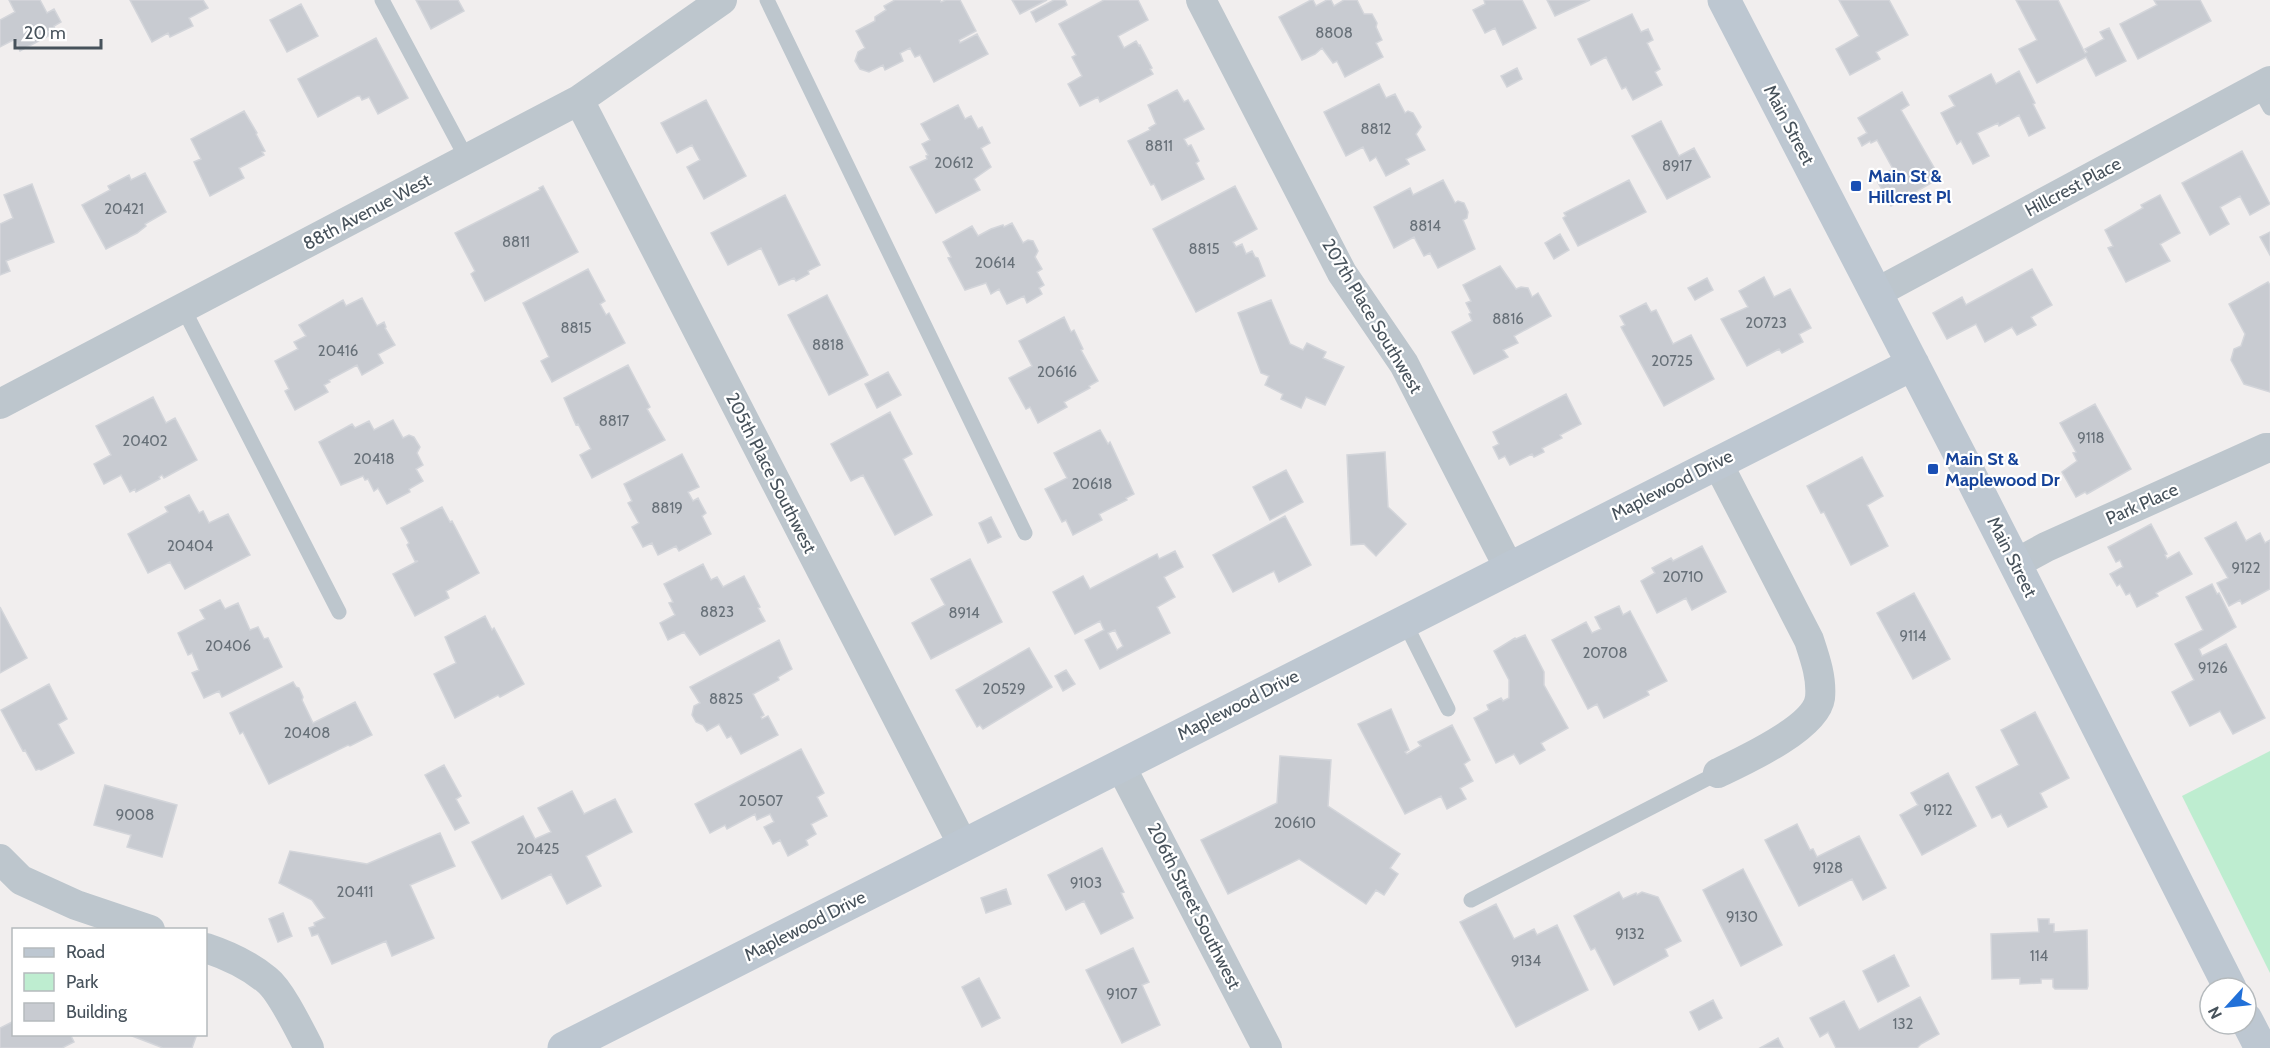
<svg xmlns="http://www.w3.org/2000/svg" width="2270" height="1048" font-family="Cabin,sans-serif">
<rect width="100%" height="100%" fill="#f1eeee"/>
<path fill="#beedd0" d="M2270,751V973L2182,796Z"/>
<path fill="#c8cbd1" stroke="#d3d5da" stroke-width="1.5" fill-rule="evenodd" d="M9,0H40L47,13L54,9L61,22L54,26L56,32L20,51L15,39L0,47V20L15,12Z
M130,0H203L208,8L189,18L193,26L170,37L168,33L152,42Z
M416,0H458L464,11L431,29Z
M895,0H940L941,2L946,0H960L976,31L959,40L960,43L977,34L988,54L934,82L920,55L915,57L910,48L900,53L903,61L885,70L883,65L869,72L860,69L855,61L858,52L865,48L856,31L875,21V17L886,10L884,6Z
M1012,0H1047L1020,14Z
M1054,0H1065L1067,5L1036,22L1031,12Z
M1104,0H1138L1148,20L1118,36L1124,48L1136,41L1139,46L1140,45L1152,68L1150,69L1153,74L1100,102L1098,97L1080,106L1068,84L1082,76L1072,57L1076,55L1059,24Z
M1311,0H1313L1316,6L1327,0H1331L1334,6L1344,0H1357L1364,14H1372L1377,23L1376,27L1382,40L1376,43L1383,57L1345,77L1337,61L1333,63L1322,48L1315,54L1302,60L1279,17Z
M1522,0L1536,28L1503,45L1495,28L1485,33L1473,10L1485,4L1484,0Z
M1547,0H1590L1555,16Z
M1839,0H1889L1908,35L1876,52L1880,59L1850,75L1836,49L1859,36Z
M2016,0H2058L2085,53L2087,52L2085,49L2104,39L2100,32L2109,28L2126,61L2096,76L2086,57L2037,83L2019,49L2037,40Z
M2154,0H2200L2211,21L2138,59L2120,24L2157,5Z
M301,4L318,36L287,52L270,20Z
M1632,14L1641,32L1648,29L1653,40L1647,43L1660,69L1655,72L1662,85L1633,100L1626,87L1622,89L1606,57L1591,65L1578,39Z
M376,38L408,98L378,114L369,97L362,100L360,96H357L318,117L298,79Z
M1517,68L1522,79L1507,87L1501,76Z
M2019,71L2035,103L2033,104L2045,128L2029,136L2019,115L1999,126L1998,123L1977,133L1989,156L1973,164L1961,141L1957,144L1941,113L1955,106L1949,96L1991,74L1996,84Z
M1379,84L1386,98L1395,94L1405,113L1408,111L1413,113L1421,127L1416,134L1425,150L1406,159L1409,164L1386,176L1376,157L1370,161L1363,147L1346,156L1324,112Z
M1177,90L1184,102L1188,100L1204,129L1184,139L1188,146L1191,145L1199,161L1196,163L1204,179L1162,200L1154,184L1151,185L1128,141L1150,130L1149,128L1156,124L1148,105Z
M1902,92L1909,105L1901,110L1940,178L1891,206L1876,179L1893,169L1877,140L1871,143L1870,141L1862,146L1858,138L1867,133L1858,118Z
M706,100L746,176L704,199L687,167L700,160L692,145L677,153L661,123Z
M958,105L965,119L971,116L978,129L982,127L990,143L981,148L991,167L974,179L980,190L936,213L910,167L927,159L926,156L928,155L922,144L930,140L921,124Z
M244,111L257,133L256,134L265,151L262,152L264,155L239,168L244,178L210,196L194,162L201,159L191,139Z
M1661,121L1679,156L1694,148L1710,177L1667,199L1632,136Z
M2242,151L2270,204L2250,215L2240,196L2220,207L2229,224L2210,235L2182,183Z
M145,173L166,212L145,224L146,226L137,233L106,249L82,205L110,190L108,186L129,175L131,180Z
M1443,180L1455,203L1458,201L1464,203L1468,212L1467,218L1463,220L1475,249L1438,268L1430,253L1424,256L1414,237L1394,248L1374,207L1410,188L1413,195Z
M1629,180L1646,212L1578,246L1563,218L1566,216L1564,213Z
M32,184L54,242L6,261L10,271L0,275V224L13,218L4,195Z
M543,186L578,252L485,301L471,274L475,271L455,233L540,190L539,188Z
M1235,186L1257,229L1233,242L1236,247L1242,244L1246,254L1252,251L1255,257L1258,258L1265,276L1196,312L1153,229Z
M785,195L820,265L808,271L809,274L796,281L794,278L779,285L761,248L728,265L711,233Z
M2160,195L2180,233L2160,244L2170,261L2126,282L2108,248L2113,246L2105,230L2143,208L2141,205Z
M1012,223L1023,243L1028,240L1033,241L1038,251L1035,257L1042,269L1037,272L1044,285L1039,288L1042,294L1027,303L1024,296L1007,304L999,289L991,294L986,283L965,290L948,258L951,257L943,242L972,226L978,236L991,229L1003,225L1004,227Z
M2270,232V255L2260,237Z
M1560,234L1569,250L1554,259L1545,243Z
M1500,266L1516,289L1521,287L1528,288L1532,297L1538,293L1551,316L1514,336L1518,343L1503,350L1508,357L1474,374L1452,332L1472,321L1469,314L1471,313L1466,303L1471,301L1463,285Z
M588,269L605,301L600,304L606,315L609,313L625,343L552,382L541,361L549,357L523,303Z
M2032,269L2052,305L2031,317L2036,325L2017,335L2012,327L1985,342L1976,324L1947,339L1933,313L1962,297L1966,305Z
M1764,277L1774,297L1790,289L1811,328L1799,334L1803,342L1782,353L1779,349L1747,366L1721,319L1748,307L1739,291Z
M1707,278L1713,290L1695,300L1688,288Z
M2268,282L2270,285V392L2244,384L2231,360L2234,349L2241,346L2245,334L2229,304Z
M827,295L868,375L829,395L788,315Z
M362,298L377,326L384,322L386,327L385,328L395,345L378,354L383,363L362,375L357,365L329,380L330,382L324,385L328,392L295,410L285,391L289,389L275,361L298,349L294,342L306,336L299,325L343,300L346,306Z
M1271,300L1290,344L1303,350L1307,343L1326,352L1323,358L1344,367L1325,405L1306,397L1301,408L1281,399L1283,394L1265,385L1269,376L1261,373L1238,313Z
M1646,303L1651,312L1656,310L1673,344L1691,335L1714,379L1664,406L1621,327L1625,325L1620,316Z
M1064,317L1071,332L1074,330L1083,349L1081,350L1098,381L1089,386L1090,388L1064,402L1067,407L1038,423L1030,407L1026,409L1009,378L1032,366L1019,341Z
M628,365L650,407L647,409L665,440L592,478L580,455L591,449L578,424L576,425L564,398Z
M888,372L901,395L877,408L865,384Z
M1566,394L1581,424L1560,435L1562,438L1542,448L1544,452L1534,457L1532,454L1510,465L1505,456L1499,459L1493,447L1499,444L1493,432Z
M153,397L166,423L175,418L197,460L164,478L162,475L159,477L160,479L136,492L135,489L130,492L121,475L104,484L94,464L111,455L96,426Z
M2095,404L2131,469L2087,494L2085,492L2076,497L2062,472L2077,461L2073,453L2076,452L2060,423Z
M890,412L912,454L903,459L932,515L895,535L863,475L851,481L831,444Z
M393,420L403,438L409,435L414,437L420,447L417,453L423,465L416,469L423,481L409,489L410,492L387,504L378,488L374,491L368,479L365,480L363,476L341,485L319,442L352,424L355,428L369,421L374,430Z
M1100,430L1108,444L1110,442L1134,494L1126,498L1127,500L1099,514L1102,520L1073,535L1066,520L1062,522L1045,489L1067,478L1054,453Z
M1385,452L1388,507L1406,524L1376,556L1364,544L1351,545L1347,455Z
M682,454L699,487L688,492L693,501L698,498L706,513L702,516L711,534L679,551L676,546L658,555L652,543L643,547L632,527L639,523L628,503L632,501L624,484Z
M1862,457L1883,496L1867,505L1888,546L1851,565L1824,512L1821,513L1807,486Z
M1286,470L1303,502L1270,520L1253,487Z
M189,495L199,513L203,511L209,523L228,514L250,555L185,589L170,562L148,573L128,534L168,512L165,507Z
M442,507L450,522L452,521L479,573L446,591L449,598L415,616L393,574L418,561H415L407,545L409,543L401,528Z
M1285,516L1311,565L1279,582L1274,571L1233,592L1213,555Z
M991,517L1001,537L988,543L979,523Z
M2236,522L2246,541L2260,533L2265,543L2270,540V589L2242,604L2240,600L2229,606L2217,583L2228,578L2205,538Z
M2151,524L2167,554L2165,555L2167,559L2179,552L2192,574L2156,593L2158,596L2137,607L2130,593L2126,595L2120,584L2117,586L2110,574L2123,567L2120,560L2116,562L2108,547Z
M1702,546L1726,592L1692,610L1686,598L1657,613L1641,581L1655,573L1652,568L1671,558L1673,561Z
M1175,551L1183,567L1164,577L1175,597L1157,607L1170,633L1100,669L1085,640L1104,630L1100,621L1075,634L1053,592L1083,576L1090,589L1157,554L1159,559ZM1115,630L1123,646L1117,650L1108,633Z
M970,559L1002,622L931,659L912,623L945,605L931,579Z
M703,564L711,580L717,577L723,587L744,576L760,607L758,608L765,621L700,655L684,632L668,640L660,623L675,615L669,603L673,602L664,584Z
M2212,584L2217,594L2219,593L2236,627L2199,649L2202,656L2226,644L2265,718L2233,734L2220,711L2190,726L2172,692L2194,680L2175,644L2203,630L2186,597Z
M1914,593L1950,659L1913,679L1877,613Z
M220,600L225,609L238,603L250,630L258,627L264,639L268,638L282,667L222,697L219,691L204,698L192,673L199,670L192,653L188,655L178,633L205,619L200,610Z
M1619,606L1623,615L1630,611L1667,681L1647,691L1649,695L1604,718L1597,704L1588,709L1552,640L1586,622L1592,633L1601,629L1595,617Z
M0,607L27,658L0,673Z
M485,616L492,630L494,628L524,684L500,697L498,695L455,718L434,674L456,663L445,637Z
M1525,635L1544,672V685L1568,728L1541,743L1545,750L1520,764L1514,754L1496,763L1474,718L1489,710L1487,705L1501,698L1503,701L1509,698V680L1494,651L1515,638L1516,639Z
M779,640L792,669L778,677L779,680L753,694L764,715L761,717L762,719L768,716L778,735L741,754L731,736L727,738L719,724L707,731L703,725L696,722L692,715L694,706L700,703L690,687Z
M1029,648L1052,687L983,729L980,725L977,727L956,690Z
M1066,670L1075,684L1063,691L1055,676Z
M293,682L296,687L299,688L303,697L302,700L313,723L355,702L372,735L350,746L348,745L269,784L243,732L240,734L230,713Z
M49,684L67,719L58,724L74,753L41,770L39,769L36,770L25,750L23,751L1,710Z
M1391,709L1409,750L1405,752L1407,754L1421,746L1418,742L1452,725L1470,760L1464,764L1473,781L1460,788L1466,799L1447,809L1441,796L1405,814L1358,724Z
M2035,712L2069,778L2040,793L2047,807L2008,827L2001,814L1992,818L1976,787L2019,765L2001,730Z
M801,749L824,793L817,797L827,816L811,824L816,834L806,840L808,845L788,856L780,840L773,844L764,827L774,822L770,814L757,820L755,814L727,829L725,825L710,833L695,804Z
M1280,756L1331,760L1328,806L1400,854L1390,868L1398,874L1384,895L1376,890L1366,904L1299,859L1228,894L1201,840L1277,803Z
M444,765L461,796L456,799L469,823L455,830L425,775Z
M1948,773L1976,826L1922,855L1900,815L1918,805L1911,793Z
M105,785L177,805L162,857L127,847L131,835L94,825Z
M572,791L584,814L615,799L632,832L586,856L601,886L567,904L551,874L502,899L472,842L523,816L535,839L551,832L538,808Z
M1797,824L1810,850L1813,849L1817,857L1859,836L1886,888L1863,900L1852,879L1799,906L1765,840Z
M440,833L455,866L410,885L434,938L392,956L386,941L332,964L318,934L312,936L309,928L315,926L314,923L325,918L312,900L279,883L290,851L367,864Z
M1102,848L1124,892L1121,893L1133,918L1101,934L1084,901L1066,910L1048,875Z
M1743,869L1782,945L1741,966L1703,890Z
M1006,889L1011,904L986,913L981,898Z
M1619,892L1623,899L1636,893L1637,895L1642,892L1658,897L1681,941L1665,949L1668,956L1614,985L1595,948L1591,950L1574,916Z
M1496,904L1514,939L1534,929L1537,935L1557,925L1588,990L1516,1027L1460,922Z
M283,913L292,936L278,942L269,919Z
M2038,919H2049V924H2054V932L2087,930L2088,986L2087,989H2055L2053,987V979H2041V983L2020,984V978L1992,979L1991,934L2039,932Z
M1133,948L1149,982L1142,985L1160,1025L1122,1043L1086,970Z
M1894,955L1909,986L1878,1002L1863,971Z
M979,978L1000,1018L982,1027L962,987Z
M1920,997L1939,1034L1921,1044L1917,1048H1836L1828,1032L1820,1037L1810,1018L1844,1001L1859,1030Z
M1713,1000L1722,1018L1699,1030L1690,1012Z
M14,1021V1034H70L74,1042L62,1048H0V1028Z
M127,1034H197L192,1048H163Z
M1778,1038L1783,1048H1760Z"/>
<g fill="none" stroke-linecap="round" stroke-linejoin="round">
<path stroke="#bdc6cd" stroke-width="15" d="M382,0L467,159
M767,0L1025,533
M2259,88L2270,108
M183,308L339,612
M1404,621L1448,709
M1471,900L1718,773"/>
<path stroke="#bdc6cd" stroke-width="30" d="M1201,0L1342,273L1404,364L1509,568
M579,100L963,845
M1876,293L2270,81
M0,404L579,100L722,0
M1717,462L1809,640C1815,658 1822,678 1820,698C1816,728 1743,761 1718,773
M2015,564L2046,547L2266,448H2270
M1120,765L1267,1048
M0,859L21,880L76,905L150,930
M206,948C227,955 249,965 267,980C281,991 300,1031 309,1048"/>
<path stroke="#bdc7d1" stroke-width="33" d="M1724,0L1961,457L2230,988
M2246,1019L2261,1048
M564,1048L1913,364"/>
</g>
<g fill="#1a4fb4" stroke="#fff" stroke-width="2">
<rect x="1850" y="180" width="12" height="12" rx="3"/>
<rect x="1927" y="463" width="12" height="12" rx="3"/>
</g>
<g text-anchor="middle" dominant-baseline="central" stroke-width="4.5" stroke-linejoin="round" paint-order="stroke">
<g font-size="15" fill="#677078">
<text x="1334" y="33">8808</text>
<text x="1376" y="129">8812</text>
<text x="1159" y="146">8811</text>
<text x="954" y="163">20612</text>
<text x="1677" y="166">8917</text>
<text x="124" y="209">20421</text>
<text x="1425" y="226">8814</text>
<text x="516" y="242">8811</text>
<text x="1204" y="249">8815</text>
<text x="995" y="263">20614</text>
<text x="1508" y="319">8816</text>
<text x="1766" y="323">20723</text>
<text x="576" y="328">8815</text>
<text x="828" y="345">8818</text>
<text x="338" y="351">20416</text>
<text x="1672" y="361">20725</text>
<text x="1057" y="372">20616</text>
<text x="614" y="421">8817</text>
<text x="2091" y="438">9118</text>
<text x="145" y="441">20402</text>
<text x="374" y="459">20418</text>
<text x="1092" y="484">20618</text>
<text x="667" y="508">8819</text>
<text x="190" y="546">20404</text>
<text x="2246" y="568">9122</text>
<text x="1683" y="577">20710</text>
<text x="717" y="612">8823</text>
<text x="964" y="613">8914</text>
<text x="1913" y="636">9114</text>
<text x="228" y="646">20406</text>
<text x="1605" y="653">20708</text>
<text x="2213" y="668">9126</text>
<text x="1004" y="689">20529</text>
<text x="726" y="699">8825</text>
<text x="307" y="733">20408</text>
<text x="761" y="801">20507</text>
<text x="1938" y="810">9122</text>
<text x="135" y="815">9008</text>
<text x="1295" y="823">20610</text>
<text x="538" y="849">20425</text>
<text x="1828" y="868">9128</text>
<text x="1086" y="883">9103</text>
<text x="355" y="892">20411</text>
<text x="1742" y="917">9130</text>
<text x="1630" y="934">9132</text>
<text x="2039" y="956">114</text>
<text x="1526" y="961">9134</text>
<text x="1122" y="994">9107</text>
<text x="1903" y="1024">132</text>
</g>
<g font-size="18" fill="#47525b" stroke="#fff">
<text transform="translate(1789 125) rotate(62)">Main Street</text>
<text transform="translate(2073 187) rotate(-28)">Hillcrest Place</text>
<text transform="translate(367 212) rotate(-28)">88th Avenue West</text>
<text transform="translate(1372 316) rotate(59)">207th Place Southwest</text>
<text transform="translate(771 473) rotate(63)">205th Place Southwest</text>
<text transform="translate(1672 485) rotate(-27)">Maplewood Drive</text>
<text transform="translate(2142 504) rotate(-24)">Park Place</text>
<text transform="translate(2012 557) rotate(63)">Main Street</text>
<text transform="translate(1238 705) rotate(-27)">Maplewood Drive</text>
<text transform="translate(1194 906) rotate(63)">206th Street Southwest</text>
<text transform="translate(805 926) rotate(-27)">Maplewood Drive</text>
</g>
<g font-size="18" font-weight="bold" fill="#164399" stroke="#fff" text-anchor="start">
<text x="1868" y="176">Main St &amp;<tspan x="1868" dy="21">Hillcrest Pl</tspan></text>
<text x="1945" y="459">Main St &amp;<tspan x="1945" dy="21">Maplewood Dr</tspan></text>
</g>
</g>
<rect x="12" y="928" width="195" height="108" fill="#ffffff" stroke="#b5babd" stroke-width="1.5"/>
<rect x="24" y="948" width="30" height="9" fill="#bdc7d1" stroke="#b5babd" stroke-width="1.5"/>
<text x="66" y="958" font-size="18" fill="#47525b">Road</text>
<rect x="24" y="973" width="30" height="18" fill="#beedd0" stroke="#b5babd" stroke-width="1.5"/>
<text x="66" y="988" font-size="18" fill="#47525b">Park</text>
<rect x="24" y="1003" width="30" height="18" fill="#c8cbd1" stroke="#b5babd" stroke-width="1.5"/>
<text x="66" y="1018" font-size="18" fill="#47525b">Building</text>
<g transform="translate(2228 1006) rotate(243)"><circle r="28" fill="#ffffff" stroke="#b5babd" stroke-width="1.5"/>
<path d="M0-4.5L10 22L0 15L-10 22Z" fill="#2170d8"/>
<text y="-9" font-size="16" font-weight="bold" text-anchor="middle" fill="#47525b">N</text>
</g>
<path d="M15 39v9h86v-9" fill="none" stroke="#47525b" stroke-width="3"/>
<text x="24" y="39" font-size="18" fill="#47525b" stroke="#ffffff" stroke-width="4.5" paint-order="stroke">20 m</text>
</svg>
